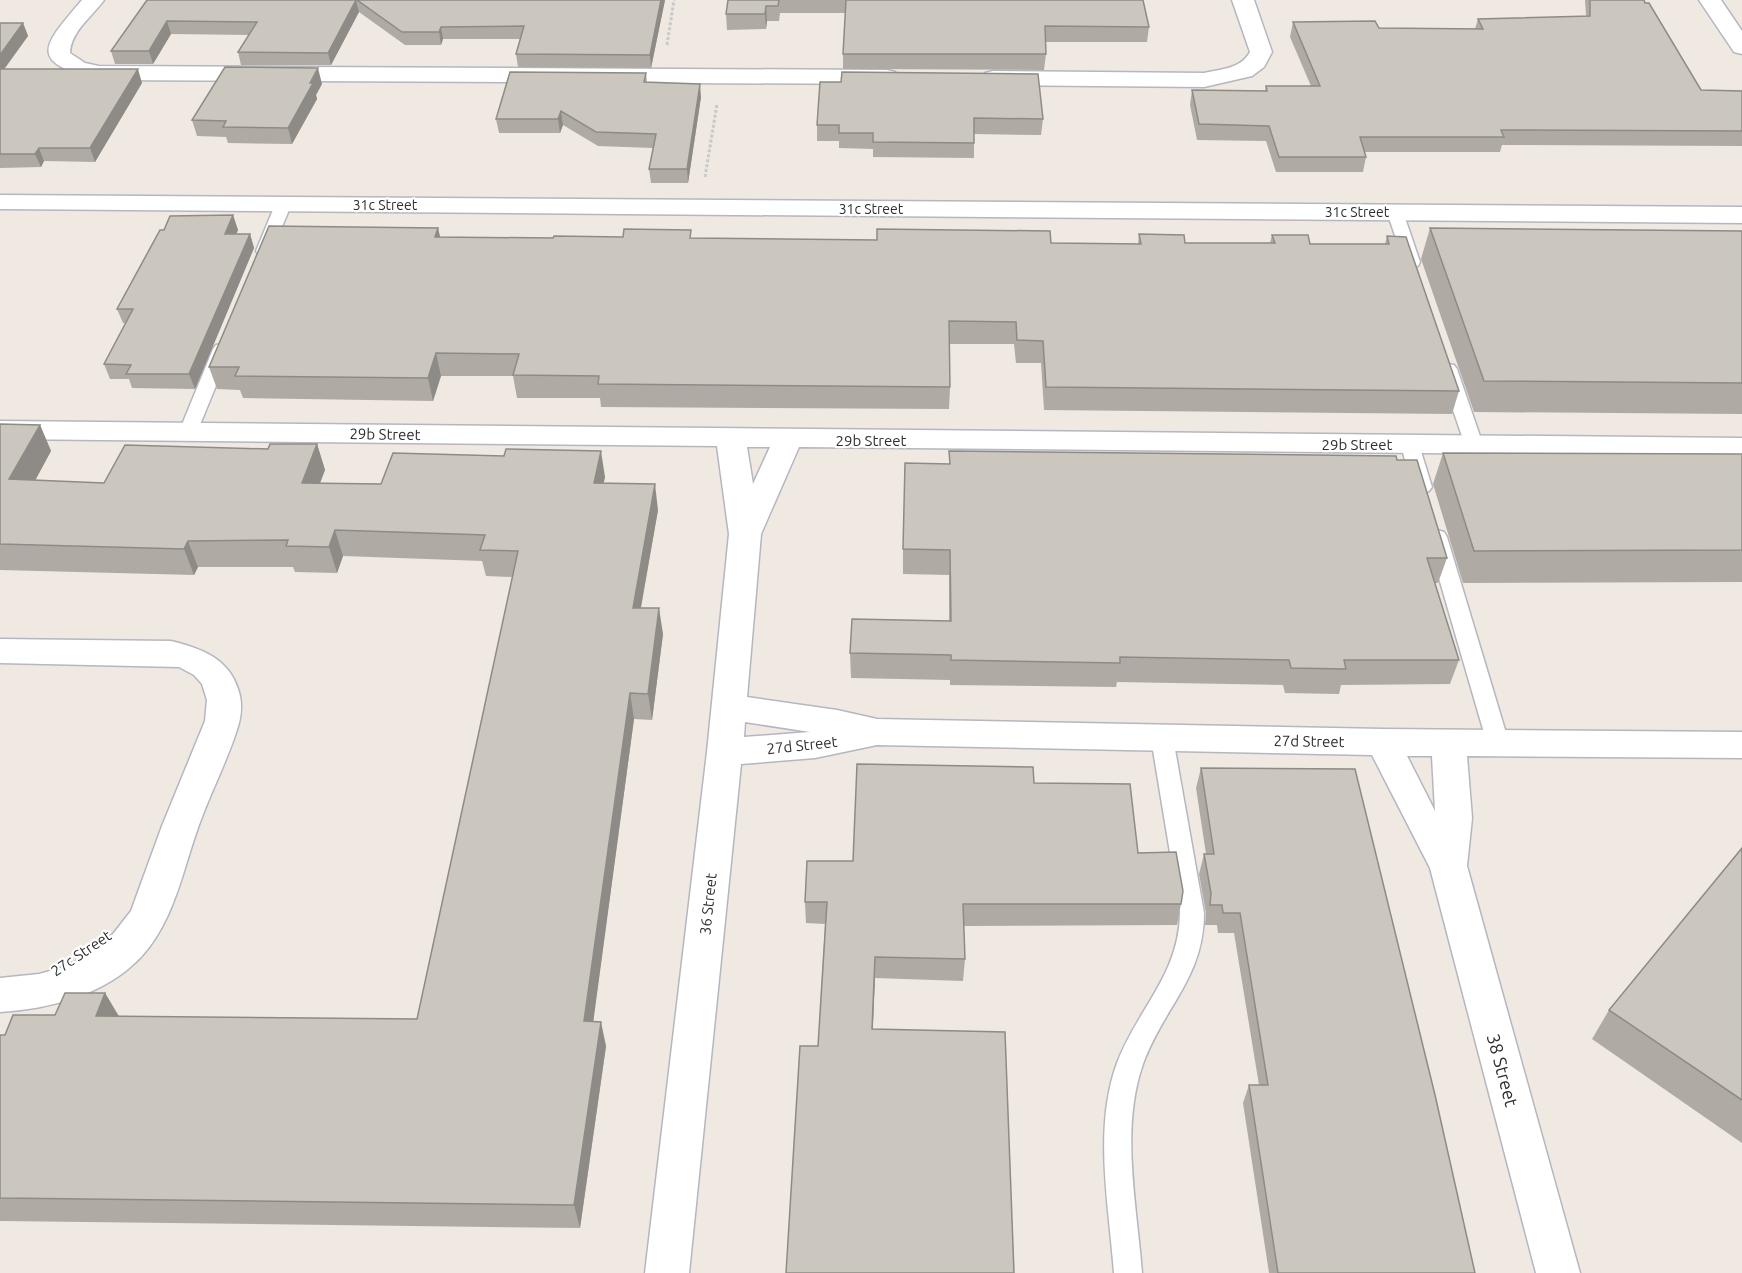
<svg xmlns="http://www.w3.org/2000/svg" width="1742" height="1273" font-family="Ubuntu,sans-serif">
<rect width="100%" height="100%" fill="#efe9e1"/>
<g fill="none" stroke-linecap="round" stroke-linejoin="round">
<defs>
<path id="service" d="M283,200L291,205L272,251L270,254H258L256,251L275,205Z
M1395,207L1403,212L1420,262L1418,266H1406L1404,262L1387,212Z
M222,344L228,345L231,349L197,432L195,436H181L179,432L213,349L216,345Z
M1448,364L1454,365L1457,369L1483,445L1481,449H1467L1465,445L1439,369L1442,365Z
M1410,439L1417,441L1419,445L1432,487L1429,491L1422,493L1415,491L1412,487L1401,445L1403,441Z
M1437,530L1444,532L1447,537L1509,743L1506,749L1498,751L1490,749L1487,743L1427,537L1430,532Z
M1162,730L1170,732L1173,738L1204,913C1204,978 1163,1008 1143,1064C1120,1129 1137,1206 1142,1273H1114C1109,1206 1093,1128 1117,1063C1138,1008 1179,975 1180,913L1151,738L1154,732Z"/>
<path id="minor" d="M82,0H104C92,17 71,31 70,53L85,63L99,66L887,70L895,72L898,77L895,82L887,84L99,80C27,62 42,47 82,0Z
M1232,0H1254L1272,52L1264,67L1252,76L1204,87L993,85L985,83L982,78L985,73L993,71L1204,73C1221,69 1241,69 1250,52Z
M1699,0H1721L1742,31V54L1734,52Z
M0,195L1742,207V223L0,209Z
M0,421L1742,438V456L799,447L761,534L747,697L837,710L877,719L1383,729L1742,732V758L1467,756L1472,818L1467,866L1580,1273H1536L1430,868L1372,755L877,745L815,758L741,764L689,1273H645L707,752L729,534L717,446L0,439ZM747,447H770L753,484ZM745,722L810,732L744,737ZM1407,756H1432L1435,811Z
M0,639L171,641C204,649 232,660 240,696C242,706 241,715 239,723C229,758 211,791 199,825C188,855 181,887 168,915C161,930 152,945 141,957C105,995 50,1009 0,1012V978L39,974L64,967L81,958L113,934L131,911L162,826L205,721L207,700L202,684L194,675L179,667L0,663Z"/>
</defs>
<use href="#service" stroke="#b4b7c1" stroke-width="3"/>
<use href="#minor" stroke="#b4b7c1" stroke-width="3"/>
<path stroke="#c9c9c9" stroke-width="3" stroke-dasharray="3 2" stroke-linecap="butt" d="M667,45L674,0
M705,177L717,104"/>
<use href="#service" fill="#fff" fill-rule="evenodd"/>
<use href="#minor" fill="#fff" fill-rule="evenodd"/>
</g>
<path fill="#afaba4" d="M147,0H665L651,68L518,67L516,54L520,39H443L441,45H405L359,12L331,65H241L238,52L249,35L171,34L153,64H115L111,51Z
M728,0H1143L1149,27L1147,42H1045L1046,54L1044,70L843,69V54L846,13H780L779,21H767L766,29L727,30L726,14Z
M1585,0H1644L1701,90L1742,91V146L1502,145L1500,152H1365L1366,157L1363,172H1276L1266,141L1197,140L1190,105L1192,90L1265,91L1266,86H1311L1290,37L1293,22L1379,28L1475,29L1478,19L1586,16Z
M0,23H23L28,36L4,69L142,83L95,162L44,161L41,167L0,168Z
M646,73L647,82L701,97L688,183H651L649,169L653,148L598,146L563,125L560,133H499L496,119Z
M820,82L1043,119L1041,135L974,134V158L873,157V149L839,148V141H817V125Z
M322,84L316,95L317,99L292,144L228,143L226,137L197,136L192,120Z
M233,215L238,230L236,234H250L254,248L195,389L132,388L129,379H110L104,364L126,323H123L117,309L164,230Z
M438,228L440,237L553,238H692L1138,244L1139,234L1185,243H1270L1272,235L1310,244H1385L1387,236L1459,391L1452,414L1044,410L1041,363H1016L1014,344H950V387L949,409L601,407L600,398H517L513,376H441L433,401L243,398L240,390L217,389L209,367Z
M1430,228L1742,231V414L1474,412L1421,259Z
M0,424L40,425L51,451L35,480L104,483L268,449L317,444L325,470L320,483L381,484L605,477L603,483L658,510L641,608L663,634L652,720L634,719L593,1021L606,1046L580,1228L0,1221V1035H5L55,1015L105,993L119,1016L417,1019L513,577L486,576L482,561L343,556L337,573L295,572L293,567H198L194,575L0,570Z
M949,451L1397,460L1447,558L1438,583H1435L1459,660L1450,684L1341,685L1339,694L1285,693L1283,685L1117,682L1116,687L950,685V680L851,678L850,653L949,621V575L903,574V549L949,464Z
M1443,453L1742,454V582L1463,583L1433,484Z
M1201,768L1475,1273H1269L1243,1103L1249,1085H1259L1234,933H1218L1217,925H1205L1206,913L1199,874L1204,854H1206L1196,788Z
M1034,783L1138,853L1181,904L1177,925L964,926L965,959L963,981L875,978L818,1046L825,924L806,923L805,902L853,861Z
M1742,848V1143L1592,1039L1609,1010Z"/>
<path fill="#8e8b86" d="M356,0L359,12L331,65L328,53Z
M661,0H665L651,68L650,55Z
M766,6L767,21L766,29L765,14Z
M167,21L171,34L153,64L149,51Z
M23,23L28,36L0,75V55Z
M441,27L443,39L441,45L439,32Z
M318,68L322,84L316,95L317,99L292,144L288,128Z
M138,69L142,83L95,162L90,148Z
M700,84L701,97L688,183L687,169Z
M561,111L563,125L560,133L558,119Z
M39,148L44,161L41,167L35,154Z
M233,215L238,230L230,248L225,234Z
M438,228L443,250L435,237Z
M250,234L254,248L195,389L189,374Z
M436,353L441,376L433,401L428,378Z
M40,425L51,451L22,505L9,479Z
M317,444L325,470L310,509L302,483Z
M601,451L605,477L598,509L594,483Z
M655,484L658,510L636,634L633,608Z
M335,530L343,556L337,573L329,547Z
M188,541L198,567L194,575L184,549Z
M659,608L663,634L652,720L648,694Z
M630,693L634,719L590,1046L584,1021Z
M875,957V978L872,1050V1029Z
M105,993L119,1017L96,1016Z
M601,1022L606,1046L580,1228L574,1205Z"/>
<path fill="#cbc7bf" stroke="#8e8b86" stroke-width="1.5" d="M147,0H356L328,53L238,52L257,22L167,21L149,51H111Z
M357,0H661L650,55L516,54L524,26L441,27L439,32H402Z
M728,0H779L778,6H766L765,14H726Z
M846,0H1143L1149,27L1045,26L1046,54H843Z
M1590,0H1644L1645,3H1649L1701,90L1742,91V131L1501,130L1504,137H1360L1366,157H1279L1269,126L1199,124L1192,90L1267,91L1266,86H1320L1293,22L1375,21L1379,28L1483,29L1478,19L1590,16Z
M0,23H23L0,55Z
M225,67L318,68L310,83H313L288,128L223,127L226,121L192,120Z
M0,69H138L90,148H39L35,154H0Z
M510,72L646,73L644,82L700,84L687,169H649L656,134L596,132L561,111L558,119H496Z
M842,72L1038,74L1043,119L974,118V143L873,142V133H839V125H817L820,82H841Z
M233,215L225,234H250L189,374H126L131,365L104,364L133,309H117L160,230H164L170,216Z
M269,226L438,228L435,237L553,238L554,236L623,237L624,229L691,230L690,238L877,240V229L1050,231L1051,243L1141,244L1139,234L1184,235L1185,243H1275L1272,235H1308L1310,244H1389L1387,236L1406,237L1459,391L1046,387L1043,341L1017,340L1016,322L949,321L950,387L598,384L599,376L513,375L519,354L436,353L428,378L235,376L239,367H209Z
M1430,228L1742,231V383L1484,381Z
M0,424L40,425L9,479L104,483L125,445L268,449L270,444H317L302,483L381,484L393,453L504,456L506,449L601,451L594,483L655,484L633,608H659L648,694L630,693L584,1021L601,1022L574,1205L0,1198V1035H5L13,1015H55L65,993H105L96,1016L417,1019L518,551L480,550L485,535L335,530L329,547L286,546L288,540L188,541L184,549L0,544Z
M949,451L1396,456L1397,460H1417L1447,558H1427L1459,660H1344L1346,669L1291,668L1289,660L1120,657V663L951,660V655L850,653L852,619L951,621L950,550L903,549L905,463L950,464Z
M1443,453L1742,454V550L1474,551Z
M857,764L1033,767L1034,783L1130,784L1138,853L1176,852L1183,891L1181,904H963L965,959L875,957L872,1029L1005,1032L1014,1273H786L800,1046H818L827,902H805L807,861H853Z
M1201,768L1355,769L1435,1095L1475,1273H1278L1249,1085H1268L1240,913H1223L1222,905H1210L1211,893L1204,854H1214Z
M1742,848V1100L1609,1010Z"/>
<g text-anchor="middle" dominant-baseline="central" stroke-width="4.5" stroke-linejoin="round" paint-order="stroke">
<g font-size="14" fill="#2e2e2e" stroke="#fff">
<text x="385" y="205">31c Street</text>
<text x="871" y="209">31c Street</text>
<text x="1357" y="212">31c Street</text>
</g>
<g font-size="15" fill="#2e2e2e" stroke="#fff">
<text transform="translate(385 434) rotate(1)">29b Street</text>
<text x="871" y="440">29b Street</text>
<text x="1357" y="444">29b Street</text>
<text transform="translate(1309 741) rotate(1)">27d Street</text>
<text transform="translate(802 745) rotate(-6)">27d Street</text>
<text transform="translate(708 904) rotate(-84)">36 Street</text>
<text transform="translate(81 953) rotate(-34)">27c Street</text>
</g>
<g font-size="18" fill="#2e2e2e" stroke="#fff">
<text transform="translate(1503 1070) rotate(75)">38 Street</text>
</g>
</g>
</svg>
